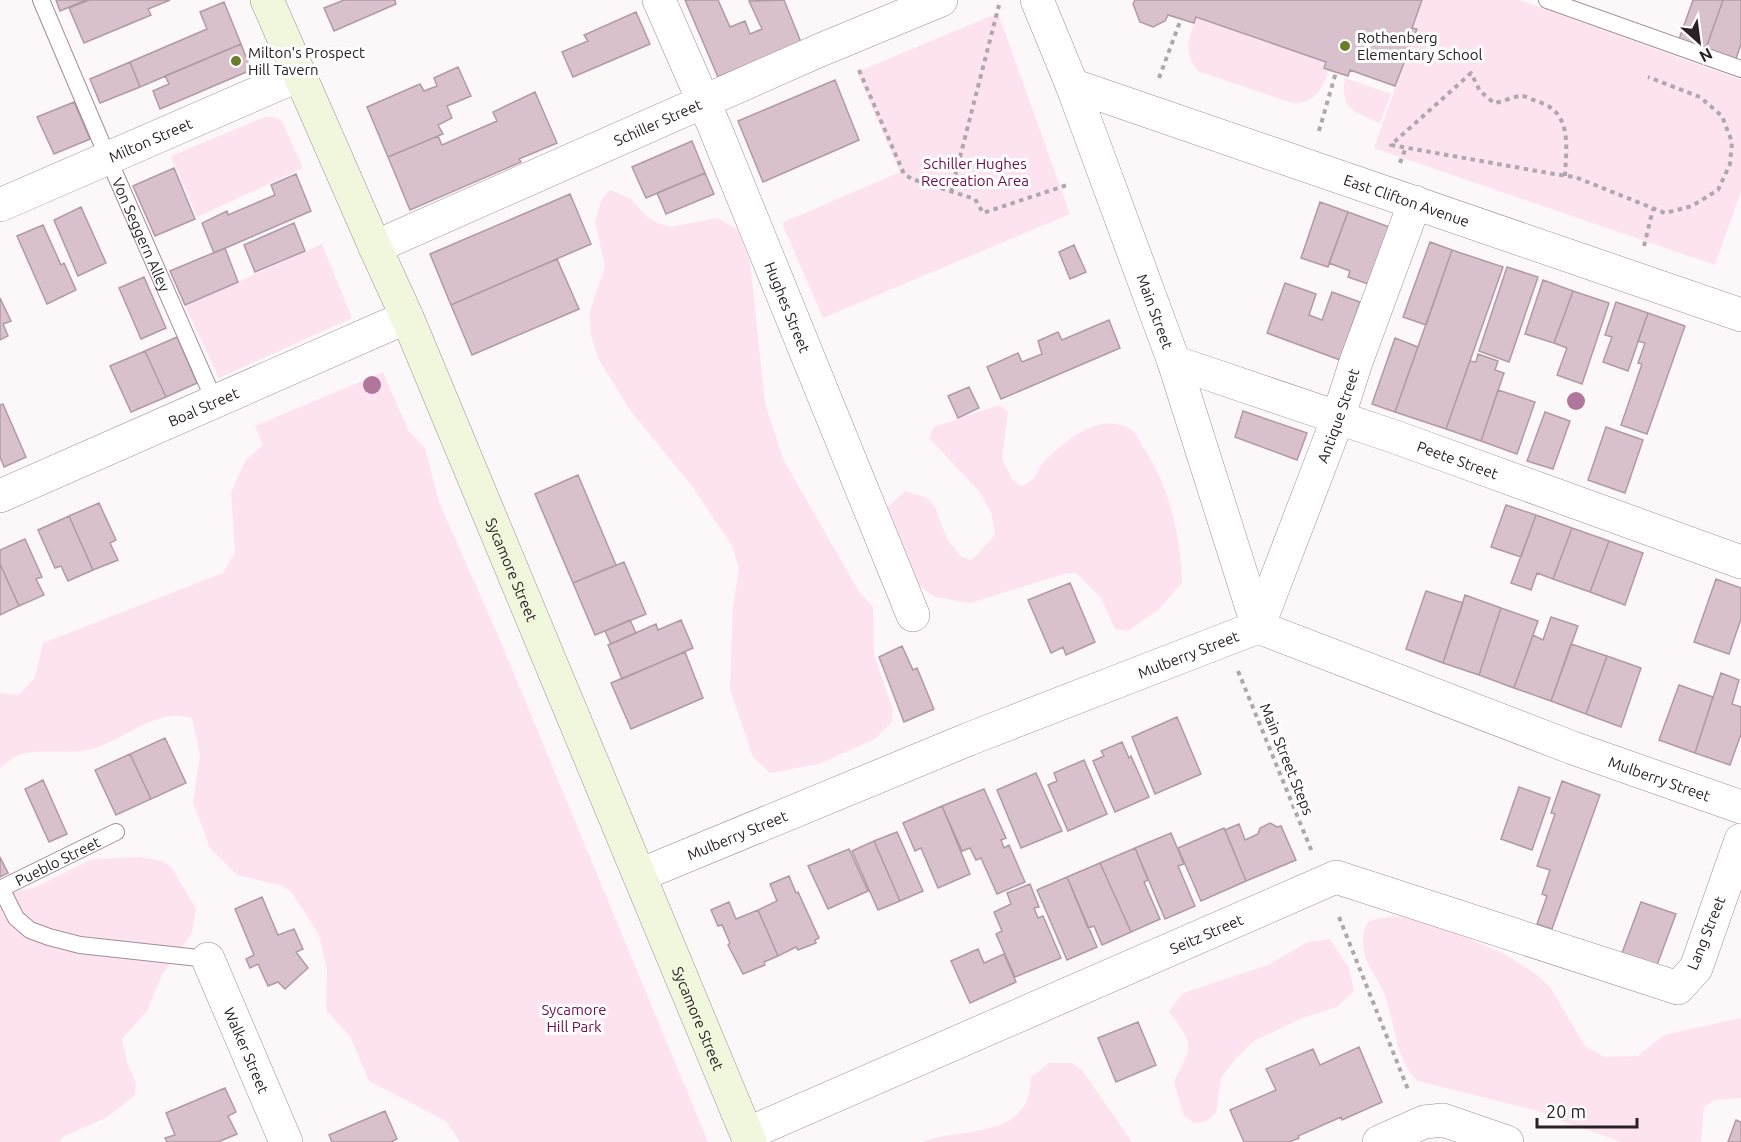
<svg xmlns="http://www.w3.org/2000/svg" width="1741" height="1142" font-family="Ubuntu,sans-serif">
<rect width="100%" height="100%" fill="#fcf7f9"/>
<path fill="#fde3f0" d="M1422,0H1519L1741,80V191L1715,265L1374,148L1416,29L1412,28Z
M998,13L1070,214L823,318L782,223L900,172L857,72Z
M1196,17L1326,62L1324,68L1329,70C1322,89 1316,104 1292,103L1198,71C1182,51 1189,40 1196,17Z
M1345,78L1391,94L1380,123C1356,113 1339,109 1345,78Z
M265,117H274L282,121L303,168L197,217L171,156Z
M610,190L631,199L646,216L660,224L671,227L717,218L737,229L750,261L765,403L783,459L858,590L873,607L874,654L893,710L892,722L875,739L819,764L770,773L753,757L730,689L733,606L739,568L732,546L692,486L630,410L598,358L591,335L590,311L605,267L595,221L602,199Z
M322,244L352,318L219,378L185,306Z
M383,372L408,430L425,448L439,502L500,640L708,1142H460L446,1121L369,1081L350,1036L326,1010L327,970L319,935L292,893L283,886L237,875L210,848L193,802L200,754L192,718C153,706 121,745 83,751C68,753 31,749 19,755C12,758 6,764 0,768V693L19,695L35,677L43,643L223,573L235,553L231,492L246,460L263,445L255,426Z
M999,405L1008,412L1002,459L1012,479L1021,486C1037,481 1035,472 1045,461C1058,448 1073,435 1089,428C1103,422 1121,421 1133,431C1137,435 1140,442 1143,447C1169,485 1181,537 1182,583L1159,609L1128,631L1115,629L1101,598L1076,573L1064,574L970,603L935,597L915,583L889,519L888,507L905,491L927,498L935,507L947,539L961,557L972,560L995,535L991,512L978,490L929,438L934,427Z
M140,857L163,861L172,868L196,909L192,933L162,975L147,1011L122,1039L127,1062L136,1083L135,1095L106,1118L62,1137L60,1142H0V892H12L36,887L92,859Z
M1415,915L1502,953L1532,971L1550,987L1585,1046L1604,1057L1638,1056L1664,1035L1741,1018V1098L1714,1100L1704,1107L1701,1142H1622L1561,1121L1538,1111L1418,1081C1395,1060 1395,1023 1385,995C1379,980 1367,967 1364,952C1362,942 1363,929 1369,921L1381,918Z
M1330,939L1349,968L1354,991L1337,1007L1302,1018L1254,1041L1236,1058L1221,1078L1216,1113L1206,1121L1194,1123L1184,1116L1174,1082C1193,1042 1195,1048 1169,1011L1183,993L1268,965L1308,942Z
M1049,1063H1072L1082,1070L1132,1142H923C954,1128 1011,1138 1027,1100C1030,1094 1030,1084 1031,1077Z"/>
<path fill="#d8c1cc" stroke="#b09aa5" stroke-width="1.5" d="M56,0H86L60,11Z
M89,0H170L148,9L151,15L84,43L69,8Z
M344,0H395L396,4L334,31L324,8Z
M685,0H718L730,27L745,21L750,34L762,29L749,1L784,0L801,42L718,77Z
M1135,0H1422L1412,28L1417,29L1395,86L1350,70L1348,76L1329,70L1324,68L1326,62L1196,17L1194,23L1168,15L1165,21L1153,27L1140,22L1133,4Z
M1693,0H1723L1705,51L1678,42Z
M1723,0H1741V44L1735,62L1705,51Z
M224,2L241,44L140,87L130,62L207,29L200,12Z
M636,12L650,44L573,77L562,52L588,41L584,35Z
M241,44L251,70L160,109L153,91L169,84L165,76Z
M130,62L140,87L100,103L90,79Z
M458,67L471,96L447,106L452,118L438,125L443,134L388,157L367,107L420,84L424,91L437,86L434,78Z
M835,80L859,140L763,182L738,121Z
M535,92L557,143L519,159L521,162L410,210L388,157L438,136L442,145L497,121L493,112Z
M74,102L90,139L54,154L37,117Z
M692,141L705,173L646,198L632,167Z
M174,168L195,219L155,236L133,186Z
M705,173L714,194L666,214L657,193Z
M296,174L311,211L214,253L202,223L227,211L228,215L275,195L271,185Z
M570,194L591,244L451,305L430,254Z
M1320,202L1348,212L1328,267L1301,258Z
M81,207L106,263L78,276L54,220Z
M1348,212L1392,228L1371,285L1348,277L1350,271L1329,263Z
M294,223L305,251L255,272L244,245Z
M43,225L61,265L64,263L76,290L47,304L17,236Z
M1430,242L1452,250L1426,325L1403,317Z
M1074,245L1086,272L1070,279L1059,252Z
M225,248L238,282L185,305L170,271Z
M1452,250L1503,267L1446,429L1395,412Z
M557,259L579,309L472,355L451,305Z
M1507,267L1538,277L1509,362L1479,351Z
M144,277L166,328L141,339L119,288Z
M1543,280L1573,291L1554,343L1525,334Z
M1285,283L1316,294L1309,315L1322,320L1332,292L1360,302L1340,360L1267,333Z
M1573,291L1609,303L1582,384L1557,375L1567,348L1554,343Z
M0,298L11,321L3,324L8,336L0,340Z
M1616,302L1648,313L1628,371L1603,362L1612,337L1605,335Z
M1648,313L1685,326L1647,434L1621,425L1642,364L1638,363L1645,343L1638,341Z
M1109,320L1120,348L1001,399L987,367L1018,353L1022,362L1042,354L1038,341L1058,332L1062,340Z
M177,337L197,383L166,397L145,351Z
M1395,338L1418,347L1395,412L1372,404Z
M145,351L166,397L131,412L110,366Z
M1478,354L1498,361L1495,370L1504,373L1481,441L1446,429L1470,361L1476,362Z
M969,387L979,408L958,418L948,396Z
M1498,390L1535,402L1517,454L1481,441Z
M3,404L26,457L4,467L0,457V405Z
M1243,411L1307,433L1297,460L1235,437Z
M1545,412L1570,421L1553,469L1527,461Z
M1606,427L1643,440L1625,493L1588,480Z
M578,475L616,565L573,583L535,494Z
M99,503L116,540L110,543L118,560L93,570L69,516Z
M1506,505L1536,515L1521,557L1491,547Z
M1536,515L1572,528L1553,579L1537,573L1531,590L1511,583Z
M69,516L93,570L68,581L61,566L55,568L38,530Z
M1572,528L1609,541L1590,592L1553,579Z
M25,539L42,577L36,579L44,595L19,606L0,564V550Z
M1609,541L1643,553L1625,605L1590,592Z
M624,562L646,614L595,635L573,583Z
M0,564L19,606L0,615Z
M1716,579L1741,588V619L1729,654L1694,642Z
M1070,583L1095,642L1066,655L1063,647L1051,653L1028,600Z
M1426,591L1463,603L1443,663L1406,649Z
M1465,595L1501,608L1479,675L1443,663Z
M1501,608L1538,621L1514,688L1479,675Z
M1551,617L1578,626L1551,701L1514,688L1533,635L1543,640Z
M630,620L636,633L611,644L605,631Z
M681,620L693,648L622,679L608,645L656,624L658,630Z
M1571,644L1607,656L1586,714L1551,701Z
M902,646L913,670L917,668L934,709L904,722L879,657Z
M685,652L703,698L631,729L611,683Z
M1607,656L1641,668L1621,727L1586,714Z
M1721,673L1739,680L1732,704L1741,707V734L1730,765L1695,753Z
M1679,685L1713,697L1695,753L1659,740Z
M1177,717L1201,774L1155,794L1132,737Z
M165,738L186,783L151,799L130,754Z
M1122,742L1129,758L1131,756L1149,797L1115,812L1093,761L1104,756L1101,751Z
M130,754L151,799L116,815L95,770Z
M1084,760L1107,814L1068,831L1048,785L1057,781L1054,773Z
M1036,773L1062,831L1021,848L997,790Z
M43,780L67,834L49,842L25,789Z
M1562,781L1600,795L1552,929L1537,924L1547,896L1542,894L1550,870L1537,866L1555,814L1551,813Z
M1519,787L1550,798L1532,850L1501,839Z
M984,789L1006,838L1001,840L1004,848L1009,845L1025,882L997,894L981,858L976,860L970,848L962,851L942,806Z
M942,806L970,874L938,888L921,848L915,851L903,823Z
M1270,823L1277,827L1281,826L1296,860L1246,881L1225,830L1239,824L1245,840L1258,834L1260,828Z
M1224,828L1246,881L1201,901L1178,848Z
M897,832L923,891L900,901L874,841Z
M1171,833L1184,864L1178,866L1195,906L1165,919L1135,848Z
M874,841L900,901L878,910L852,851Z
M1135,848L1148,880L1144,882L1160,919L1131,932L1100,863Z
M849,849L868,891L828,909L808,866Z
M0,857L8,873L0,877Z
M1100,863L1131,932L1102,945L1094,926L1088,928L1067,877Z
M789,876L796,893L798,892L819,938L815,940L816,943L798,950L796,947L778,956L758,910L777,901L770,884Z
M1067,877L1097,947L1067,960L1037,890Z
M1030,884L1039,907L1034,908L1038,918L1043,916L1061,958L1015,977L996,934L1002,931L994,912L1011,904L1007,893Z
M262,897L278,935L294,929L303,949L296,952L308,968L285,989L278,982L268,986L258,964L250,968L246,959L254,955L235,909Z
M729,902L736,919L758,910L778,956L764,962L765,965L743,974L728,945L730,943L722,925L718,926L711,910Z
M1641,902L1676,914L1657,965L1622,953Z
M978,949L984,963L1004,954L1016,982L970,1003L951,961Z
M1138,1022L1156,1065L1116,1082L1098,1038Z
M1359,1047L1382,1102L1342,1120L1341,1117L1298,1136L1299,1138L1289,1142H1244L1230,1110L1276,1090L1266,1069L1313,1049L1320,1065Z
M225,1088L236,1112L228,1116L237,1134L218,1142H167L165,1138L175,1135L166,1113Z
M385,1111L397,1139L391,1142H332L329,1135Z
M1736,1120L1741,1122V1142H1728Z"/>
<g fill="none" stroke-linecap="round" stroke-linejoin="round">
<defs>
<g id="lane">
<path id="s1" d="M41,0L108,158L215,402"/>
<path d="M1547,0L1741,69"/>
<path d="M1,888L16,918L30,930L49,937L80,945L208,959"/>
<path id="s2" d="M0,889L116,832"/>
</g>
<g id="street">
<path id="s3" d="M659,0L715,128L913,615"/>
<path id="s4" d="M1037,0L1072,85L1174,362L1258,627"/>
<path id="s5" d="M1072,85L1741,315"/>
<path id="s6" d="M0,205L299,75"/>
<path id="s7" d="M375,247L818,51L941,0"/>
<path id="s8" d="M1174,362L1398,438L1741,562"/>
<path id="s9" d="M0,496L407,317"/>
<path id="s10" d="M1258,627L1338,418L1356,362L1415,202"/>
<path id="s11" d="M640,875L969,739L1258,627L1573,748L1741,807"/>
<path id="s12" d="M208,959L286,1142"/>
<path id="s13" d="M747,1134L1336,877L1678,988L1696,968L1741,840"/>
<path d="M1379,1142L1424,1122L1443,1120L1507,1142"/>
</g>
<g id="secondary">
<path id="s14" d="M267,0L375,247L407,317L750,1142"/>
</g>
</defs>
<use href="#lane" stroke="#a38d98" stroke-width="18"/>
<use href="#street" stroke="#a38d98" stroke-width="34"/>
<use href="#secondary" stroke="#a38d98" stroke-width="34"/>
<path stroke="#aea8aa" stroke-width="4" stroke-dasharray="4.5 4.5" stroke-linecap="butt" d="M859,70L904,174L912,179L975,199L983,213L1067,185
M1159,78L1181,19
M1319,131L1336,72
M1400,163L1406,147
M1565,176C1566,148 1573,113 1539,102C1534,101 1527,96 1521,96C1515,96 1502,102 1494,103L1480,91L1471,73L1391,145L1554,174L1575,177L1665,213L1692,206L1718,190L1730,164L1732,142L1722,116L1700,97L1648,77
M951,192L999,5
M1644,246L1653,209
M1238,671L1312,852
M1339,917L1409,1092"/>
<use href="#lane" stroke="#fff" stroke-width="16"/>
<use href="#street" stroke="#fff" stroke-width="33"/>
<use href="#secondary" stroke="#f0f7dd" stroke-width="33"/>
</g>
<g fill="#b0769c">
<circle cx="372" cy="385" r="9"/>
<circle cx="1576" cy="401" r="9"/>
</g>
<g fill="#6b7d2c" stroke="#fff" stroke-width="2">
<circle cx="1345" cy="46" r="6"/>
<circle cx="236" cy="61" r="6"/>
</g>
<g text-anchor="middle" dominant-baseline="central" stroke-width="6" stroke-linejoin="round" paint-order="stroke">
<g font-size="15" fill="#292125" stroke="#fff" text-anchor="start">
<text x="1357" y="37">Rothenberg<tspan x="1357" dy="17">Elementary School</tspan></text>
<text x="248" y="52">Milton's Prospect<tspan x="248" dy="17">Hill Tavern</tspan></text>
</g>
<g font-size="15" fill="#292125" stroke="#fff">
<text stroke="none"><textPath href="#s7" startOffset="309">Schiller Street</textPath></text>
<text stroke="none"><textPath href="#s6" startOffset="164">Milton Street</textPath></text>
<text stroke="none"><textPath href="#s5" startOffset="354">East Clifton Avenue</textPath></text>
<text stroke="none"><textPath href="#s1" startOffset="255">Von Seggern Alley</textPath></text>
<text stroke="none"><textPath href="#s3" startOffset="333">Hughes Street</textPath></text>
<text stroke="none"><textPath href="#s4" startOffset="333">Main Street</textPath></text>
<text stroke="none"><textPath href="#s9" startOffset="222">Boal Street</textPath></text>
<text stroke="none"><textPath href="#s10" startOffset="226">Antique Street</textPath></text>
<text stroke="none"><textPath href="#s8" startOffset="300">Peete Street</textPath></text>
<text stroke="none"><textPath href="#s14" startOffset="620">Sycamore Street</textPath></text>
<text stroke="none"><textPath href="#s11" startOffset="591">Mulberry Street</textPath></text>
<text transform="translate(1287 759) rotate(68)">Main Street Steps</text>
<text stroke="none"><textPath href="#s11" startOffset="1095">Mulberry Street</textPath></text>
<text stroke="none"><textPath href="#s11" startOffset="105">Mulberry Street</textPath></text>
<text stroke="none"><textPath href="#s2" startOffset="64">Pueblo Street</textPath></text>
<text stroke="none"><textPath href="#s13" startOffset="501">Seitz Street</textPath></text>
<text transform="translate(1706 933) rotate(-68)">Lang Street</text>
<text stroke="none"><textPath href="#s14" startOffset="1106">Sycamore Street</textPath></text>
<text stroke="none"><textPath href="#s12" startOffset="99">Walker Street</textPath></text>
</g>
<g font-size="15" fill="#710c4f" stroke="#fff">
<text x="975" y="163">Schiller Hughes<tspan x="975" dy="17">Recreation Area</tspan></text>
<text x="574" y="1009">Sycamore<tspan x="574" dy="17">Hill Park</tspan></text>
</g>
</g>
<g transform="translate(1699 42) rotate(152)" stroke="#ffffff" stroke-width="4.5" paint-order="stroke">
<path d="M0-4.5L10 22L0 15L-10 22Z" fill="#292125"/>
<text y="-9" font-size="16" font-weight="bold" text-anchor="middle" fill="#292125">N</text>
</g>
<path d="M1537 1118v9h100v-9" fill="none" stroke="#292125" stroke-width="3"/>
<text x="1546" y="1118" font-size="18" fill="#292125" stroke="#ffffff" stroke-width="4.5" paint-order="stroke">20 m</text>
</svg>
